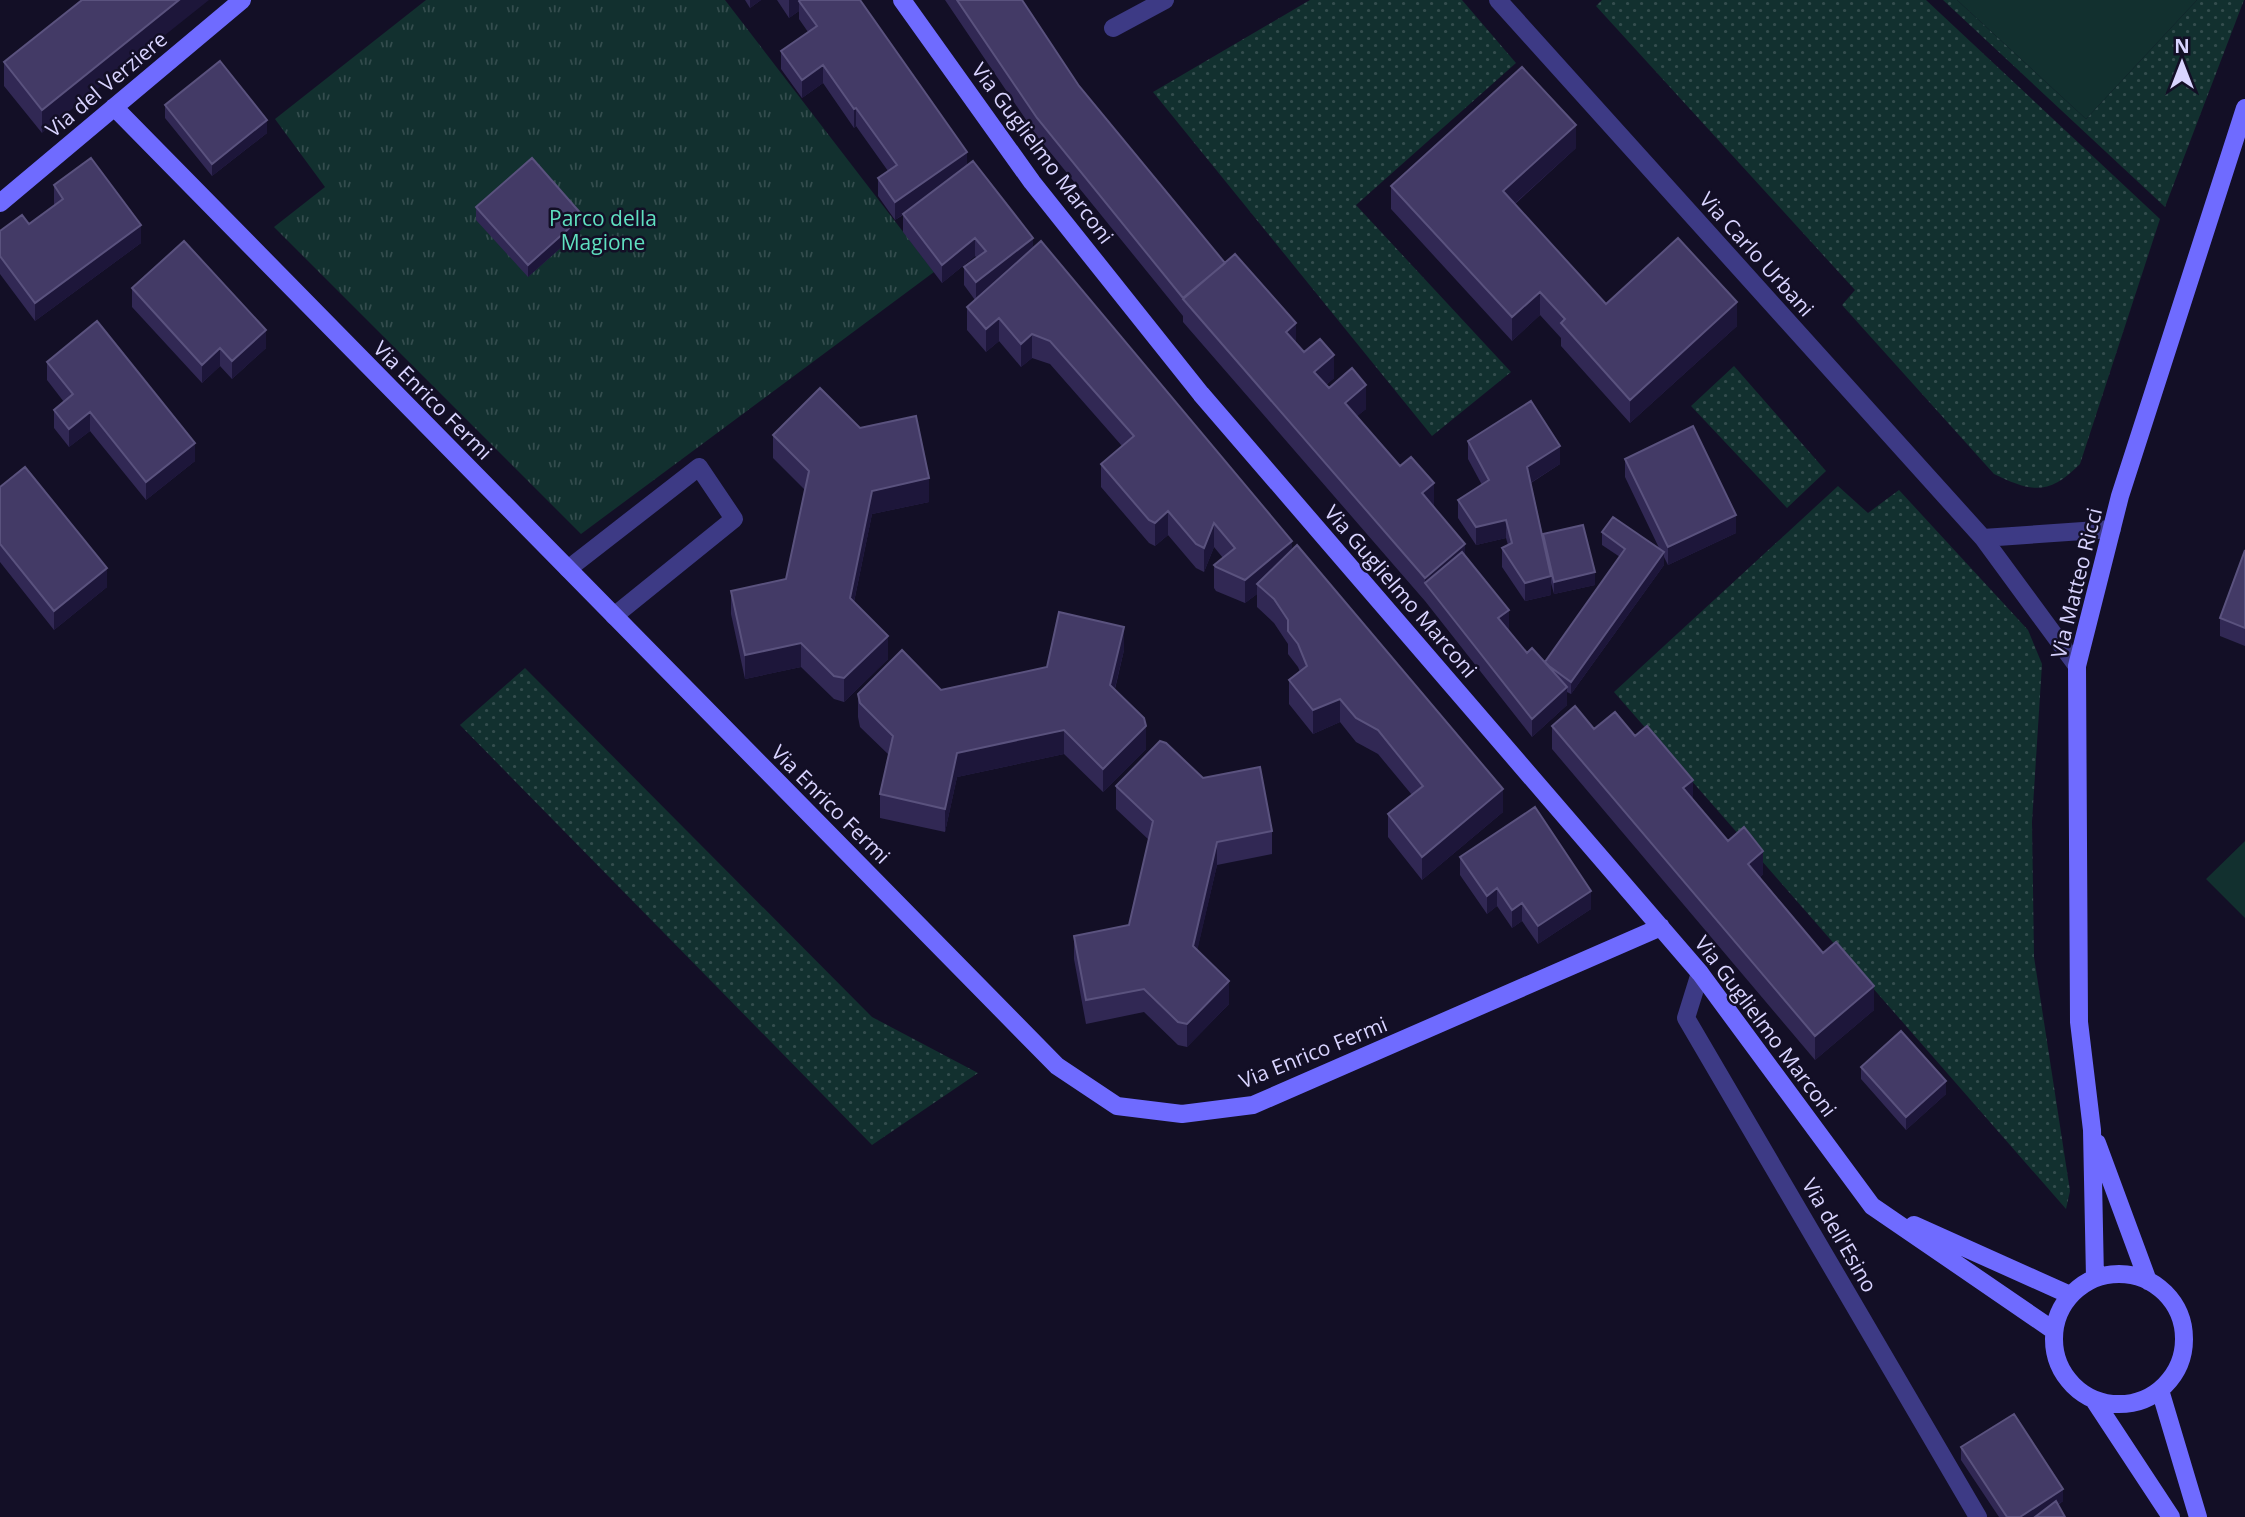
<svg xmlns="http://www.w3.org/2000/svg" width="2245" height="1517" font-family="'Open Sans',sans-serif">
<defs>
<pattern id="grass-dots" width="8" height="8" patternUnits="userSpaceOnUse" patternTransform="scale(1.75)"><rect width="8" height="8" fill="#12302f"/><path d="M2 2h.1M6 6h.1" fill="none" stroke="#344d4e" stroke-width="1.8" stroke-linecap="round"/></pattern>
<pattern id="park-tufts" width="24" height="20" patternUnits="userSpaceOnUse" patternTransform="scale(1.75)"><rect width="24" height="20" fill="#12302f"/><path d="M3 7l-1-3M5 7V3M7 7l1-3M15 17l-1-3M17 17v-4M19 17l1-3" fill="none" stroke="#344d4e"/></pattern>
</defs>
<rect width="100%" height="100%" fill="#130f26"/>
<path fill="url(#grass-dots)" d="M1310,0H1462L1516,63L1356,205L1511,372L1432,436L1153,92Z
M1602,0H1926L2160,219L2080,464C2049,495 2033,493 1994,474L1842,305L1855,290L1596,6Z
M1943,0H1957L2086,119L2197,0H2244L2165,207Z
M1734,366L1826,471L1787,508L1691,406Z
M1838,486L1868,513L1899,490L2028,630L2042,664L2032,822L2034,957L2070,1191L2066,1209L1614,692Z
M525,668L872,1017L978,1073L872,1145L460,725Z"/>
<path fill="url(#park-tufts)" d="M426,0H725L934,272L581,534L274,227L325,187L275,119Z"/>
<path fill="#12302f" d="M1957,0H2197L2086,119Z
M2245,841V918L2206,879Z"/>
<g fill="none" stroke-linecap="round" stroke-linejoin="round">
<path stroke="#3d3a85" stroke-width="18" d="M568,569L699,467L734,519L614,616"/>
<path stroke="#3d3a85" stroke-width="18" d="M1498,0L1983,538L2077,666
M1113,28L1165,0
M1983,538L2112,529
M1700,973L1686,1018L1978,1517"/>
<path stroke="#6f6bff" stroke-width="18" d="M902,0L1032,182L1201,394L1700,973L1872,1206L2053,1330
M114,107L1057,1066L1117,1106L1182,1114L1253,1105L1661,927
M0,203L242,0
M2097,1143L2148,1281
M1914,1225L2070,1295
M2054 1339a65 65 0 1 1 130 0a65 65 0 1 1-130 0Z
M2095,1278L2092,1130L2079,1022L2077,666L2120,496L2245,108
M2160,1390L2198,1517
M2094,1400L2171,1517"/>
</g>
<path fill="#312854" d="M82,0L42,133L4,86V62Z
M745,0H761L750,8Z
M777,0H860L967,166L1033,248L1292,550L1503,812L1422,880L1388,837V814L1412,795L1378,754L1356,742L1340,722L1313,734L1289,704V680L1300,672L1298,667L1288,654V644L1274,623L1257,607V594L1245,603L1216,591L1214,588V565L1223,558L1214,547L1204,572L1196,568L1168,535L1155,546L1149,543L1101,487V464L1122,446L1050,364L1032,358L1021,367L999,341L986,352L967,330V307L975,300L964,285V267L977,258L975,256L942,283L903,232V215L895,220L878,196V178L888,171L856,126L854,128L823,83L802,98L781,69V51L808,32L799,19V11L789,18Z
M945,0H1022L1079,86L1225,263L1304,352L1334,378L1326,385L1329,388L1366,409L1357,416L1433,506L1509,628L1507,630L1527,653L1545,662L1620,557L1602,545V532L1660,550L1625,477V459L1736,533L1668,565L1664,557V565L1571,694L1567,692V705L1532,737L1425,601L1183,322V316L1037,136Z
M165,105L267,133L212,176L165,118Z
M1576,148L1515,204L1606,304L1737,326L1630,423L1561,346V338L1540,315L1512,341L1391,209V186Z
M54,185L141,243L35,321L0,274V231L29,224L55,205L54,204Z
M476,207L583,228L528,277L476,220Z
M132,288L266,348L232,379L220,366L202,383L132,307Z
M47,362L195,461L146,500L90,431L69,447L54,428V410L64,402L47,380Z
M773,435L929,502L872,514L854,602L888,659L844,702L834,699L801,667L745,679L731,614V591L786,579L805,490L773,458Z
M1468,441L1560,464L1531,483L1543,537L1595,585L1554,594L1551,583V595L1525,601L1502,567V548L1508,545L1506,538L1476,545L1458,518V500L1482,485L1468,459Z
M0,487L107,587L54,630L0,562Z
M2245,550V646L2220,636V618Z
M1124,650L1115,689L1146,749L1103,792L1064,754L957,777L945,832L880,818V794L889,755L860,727L858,717V694L941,690Z
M1552,726L1594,729L1635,736L1693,800L1728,841L1763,874L1760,877L1823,953L1874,1010L1815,1060L1552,749Z
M1203,778L1272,831V854L1217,865L1197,950L1229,1004L1187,1047L1178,1045L1144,1012L1086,1024L1074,959V936L1129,925L1149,840L1116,809V786Z
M1460,857L1591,909L1538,944L1522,921L1512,928L1497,906L1487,914L1460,875Z
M1861,1067L1946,1094L1906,1130L1861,1079Z
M1961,1447L2063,1501L2058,1505L2065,1517H1999L1961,1460Z"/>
<path fill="#1d163a" d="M179,0H209L42,133V110Z
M750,0H761L750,8Z
M789,0H816L799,1V11L789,18Z
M823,65V83L802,98V80Z
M856,108V126L854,128V109Z
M267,120V133L212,176V164Z
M1576,125V148L1503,214V191Z
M967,152V170L895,220V202Z
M583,216V228L528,277V265Z
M141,225V243L35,321V303Z
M975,238V256L942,283V265Z
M1033,238V256L976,300V282Z
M1540,292V315L1512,341V317Z
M1737,302V326L1630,423V400Z
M999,318V341L986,352V329Z
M1296,323V346L1286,332Z
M266,330V348L232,379V361Z
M1032,334V358L1021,367V344Z
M220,348V366L202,383V365Z
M1334,355V378L1314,395V372Z
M1366,385V409L1345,426V403Z
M90,412V431L69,447V429Z
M195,443V461L146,500V482Z
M1560,446V464L1527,485V467Z
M929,478V502L872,514L850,621V598L872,491Z
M1434,483V506L1422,493Z
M1168,511V535L1155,546V523Z
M1736,515V533L1668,565V547Z
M1506,520V538L1476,545V527Z
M1214,523V547L1204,572V548Z
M1292,541V564L1257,584V594L1245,603V580Z
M1465,544V567L1425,583V578Z
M1664,552V565L1571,694V682Z
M107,568V587L54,630V611Z
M1595,572V585L1554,594V582Z
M1551,576V595L1525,601V583Z
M1509,610V628L1498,636V618Z
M1124,627V650L1110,708V685Z
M888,636V659L844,702V678Z
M801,643V667L745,679V655Z
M1567,687V705L1532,737V719Z
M1340,699V722L1313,734V710Z
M1146,726V749L1103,792V769Z
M1064,730V754L957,777L945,832V809L957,753Z
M1693,780V804L1683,788Z
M1503,789V812L1422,880V857Z
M1217,842V865L1193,969V946Z
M1763,851V874L1748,887V864Z
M1497,888V906L1487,914V896Z
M1591,891V909L1538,944V926Z
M1522,903V921L1512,928V910Z
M1229,981V1004L1187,1047V1024Z
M1874,986V1010L1815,1060V1036Z
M1946,1081V1094L1906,1130V1117Z
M2063,1489V1501L2039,1517H2020Z"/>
<path fill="#433a66" stroke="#5a527e" stroke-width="2" d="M82,0H179L42,110L4,62Z
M800,0H860L967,152L895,202L878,178L897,165L856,108L854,109L823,65L802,80L781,51L817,26L799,1Z
M957,0H1022L1079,86L1225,263L1183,298L1037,118Z
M220,61L267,120L212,164L165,105Z
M1522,67L1576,125L1503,191L1606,304L1678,238L1737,302L1630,400L1561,323L1565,319L1540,292L1512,317L1391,186Z
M91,158L141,225L35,303L0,256V231L22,215L29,224L63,199L54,185Z
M532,158L583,216L528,265L476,207Z
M973,161L1033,238L976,282L964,267L986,251L975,238L942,265L903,214Z
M184,241L266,330L232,361L220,348L202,365L132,288Z
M1041,241L1292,541L1245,580L1216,567L1214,565L1235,548L1214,523L1204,548L1196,544L1168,511L1155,523L1149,520L1101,464L1134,436L1050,341L1032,334L1021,344L999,318L986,329L967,307Z
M1235,254L1296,323L1286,332L1304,352L1320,339L1334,355L1314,372L1329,388L1352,368L1366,385L1345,403L1400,466L1411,457L1434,483L1422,493L1465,544L1425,578L1183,299Z
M97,321L195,443L146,482L90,412L69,429L54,410L73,394L47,362Z
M820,388L860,428L916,416L929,478L872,491L850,598L888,636L844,678L834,676L801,643L745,655L731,591L786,579L809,471L773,435Z
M1531,401L1560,446L1527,467L1551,576L1525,583L1502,548L1512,543L1506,520L1476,527L1458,500L1489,480L1468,441Z
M1693,426L1736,515L1668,547L1625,459Z
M25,467L107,568L54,611L0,544V487Z
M1613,517L1664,552L1571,682L1549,666L1545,662L1625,549L1602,532Z
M1583,525L1595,572L1554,582L1543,534Z
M1297,545L1503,789L1422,857L1388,814L1423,786L1378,730L1356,718L1340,699L1313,710L1289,680L1307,666L1298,644L1288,631V620L1274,599L1257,584Z
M2245,550V628L2220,618Z
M1462,552L1509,610L1498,618L1527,653L1532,648L1567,687L1532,719L1425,583Z
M1059,612L1124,627L1110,685L1144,718L1146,726L1103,769L1064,730L957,753L945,809L880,794L893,736L860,703L858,694L902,650L941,690L1047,667Z
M1575,706L1594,729L1615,712L1635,736L1647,726L1693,780L1683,788L1728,841L1744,827L1763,851L1748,864L1823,953L1836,942L1874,986L1815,1036L1552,726Z
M1160,741L1166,743L1203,778L1260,767L1272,831L1217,842L1193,946L1229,981L1187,1024L1178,1022L1144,989L1086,1000L1074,936L1129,925L1153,821L1116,786Z
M1535,807L1591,891L1538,926L1522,903L1512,910L1497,888L1487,896L1460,857Z
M1901,1031L1946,1081L1906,1117L1861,1067Z
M2014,1414L2063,1489L2020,1517H2007L1961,1447Z
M2056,1501L2065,1517H2035Z"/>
<g text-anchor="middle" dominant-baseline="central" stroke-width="5" stroke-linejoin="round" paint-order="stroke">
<g font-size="21" fill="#d9d4ff" stroke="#130f26">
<text transform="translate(106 84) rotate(-40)">Via del Verziere</text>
<text transform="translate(1043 153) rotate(53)">Via Guglielmo Marconi</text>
<text transform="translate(1757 254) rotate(48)">Via Carlo Urbani</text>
<text transform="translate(433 400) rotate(45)">Via Enrico Fermi</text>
<text transform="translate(2076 583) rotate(-76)">Via Matteo Ricci</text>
<text transform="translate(1401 591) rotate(49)">Via Guglielmo Marconi</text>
<text transform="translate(831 804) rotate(45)">Via Enrico Fermi</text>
<text transform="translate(1766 1026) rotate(53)">Via Guglielmo Marconi</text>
<text transform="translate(1313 1052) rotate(-22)">Via Enrico Fermi</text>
<text transform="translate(1840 1235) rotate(60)">Via dell'Esino</text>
</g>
<g font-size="21" fill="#5fe0c0" stroke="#130f26">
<text x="603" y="218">Parco della<tspan x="603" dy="24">Magione</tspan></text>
</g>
</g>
<g transform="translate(2182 63)" stroke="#130f26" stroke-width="5" paint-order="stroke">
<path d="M0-5L12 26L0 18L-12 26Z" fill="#d9d4ff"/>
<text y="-10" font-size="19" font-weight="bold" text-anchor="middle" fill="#d9d4ff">N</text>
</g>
</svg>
